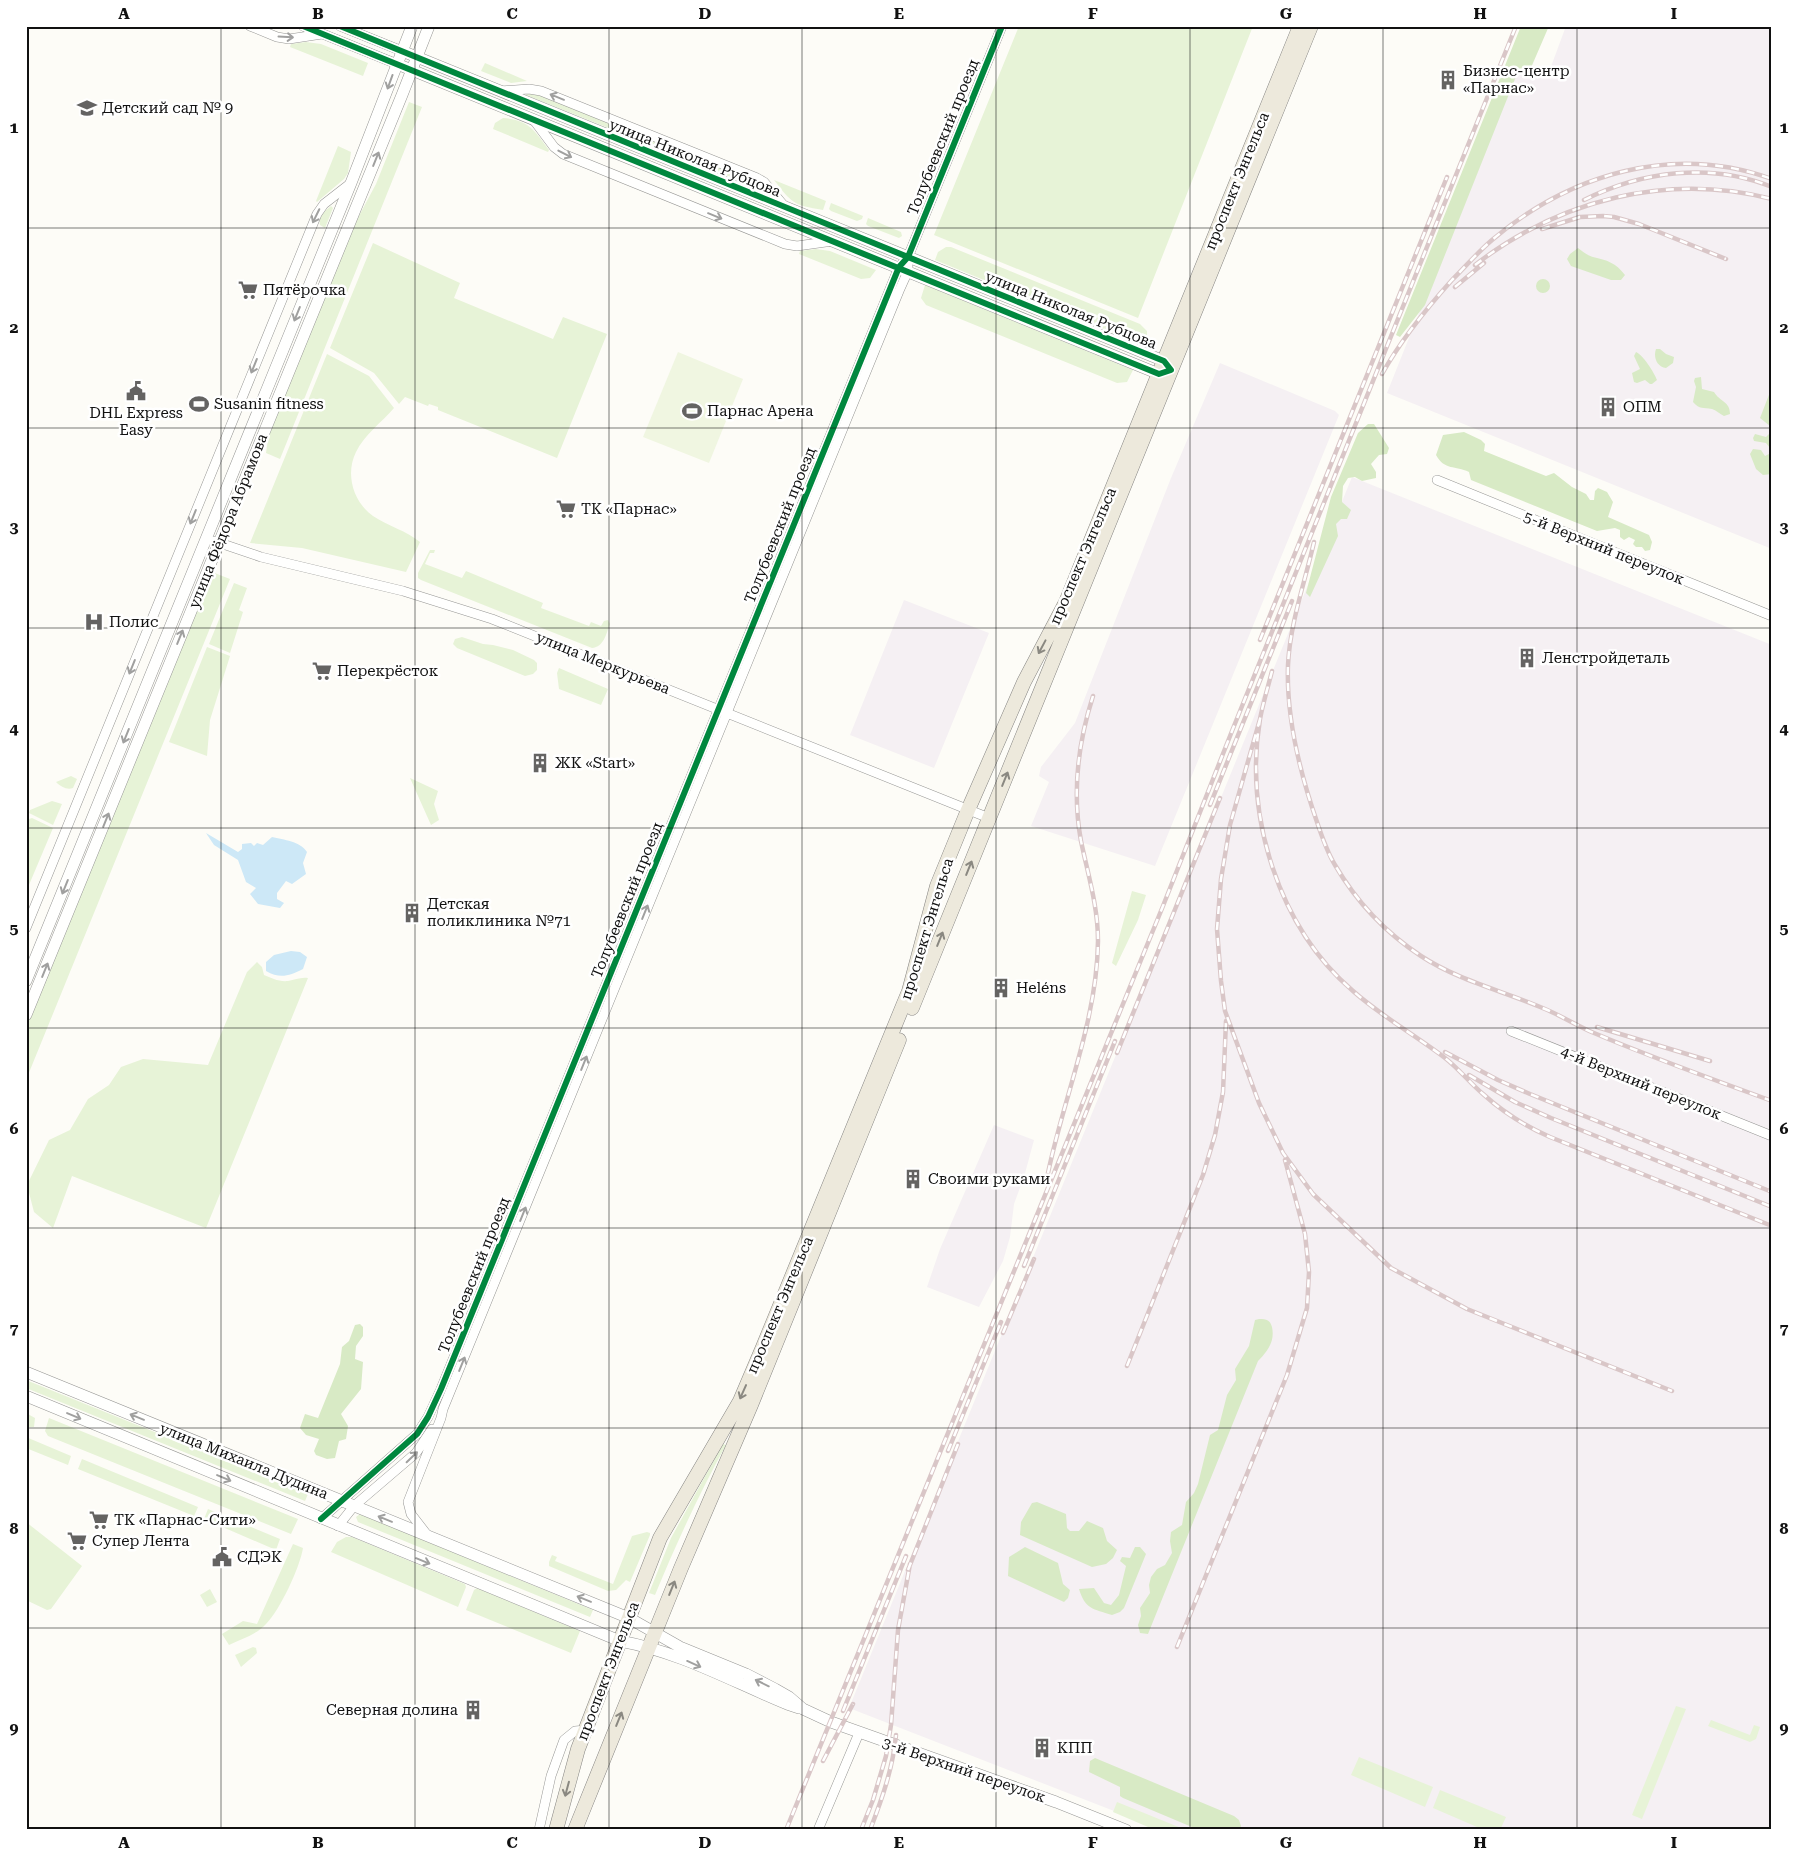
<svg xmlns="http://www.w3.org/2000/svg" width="1798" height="1856" font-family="'Roboto Serif',serif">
<rect width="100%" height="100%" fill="#fdfcf7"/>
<path fill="#f5f0f3" d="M1566,26H1772V549L1387,393L1519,62L1549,72Z
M1220,363L1335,411L1339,415L1155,866L1031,826L1049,782L1039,776L1041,767L1075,723L1171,478Z
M1352,477L1772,645V1830H1163L849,1708Z
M904,600L989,633L934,768L850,735Z
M994,1125L1034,1140L1024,1177L1014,1204L1010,1237L1003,1261L979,1307L927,1287L940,1249Z"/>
<path fill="#e7f3d7" d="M1019,26H1253L1138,318L934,235Z
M306,42L321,44L368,63L363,76L290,47L291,44Z
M485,63L527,81L511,83L481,71Z
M527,93L542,96L757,183L762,185L766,191L526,95Z
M409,102L422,107L280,459L266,453L269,432L353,227L376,184Z
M503,118C529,120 535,131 549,150L548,152L493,129L495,123Z
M338,146L351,152L348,173L344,179L317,202L316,201Z
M774,180L826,201L823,210C793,205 792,203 774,180Z
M831,203L863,216L862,219L857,221L831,211L829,209Z
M331,206L333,208L325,228L320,225C318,216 325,211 331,206Z
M868,218L901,232L902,236L899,238L868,226L866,224Z
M373,243L460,283L454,298L553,339L563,317L607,334L557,458L438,410V407L429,404L428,406L405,397L399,404L374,373L330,348Z
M946,247H951L1140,324L1147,331V337L1143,345L935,260L938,252Z
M816,249L830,251L876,270L870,278L861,279L799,254L800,251Z
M925,285L1133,370L1127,382L1117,383L926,305L921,298Z
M327,354L369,376L394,408C382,422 364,435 356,452C345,474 353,502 373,516C388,526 407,531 420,542L406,572L302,548L250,543Z
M430,550H435L434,553H430L425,564L462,578L466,571L543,603L541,608L589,626L591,622L601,626L604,621L608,620L610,624C606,634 604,647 592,648L421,580L418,578V573Z
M212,572L230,579L26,1080V1028Z
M234,583L247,588L239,610L243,612L230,653L209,644Z
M462,637L483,644L493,645L513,650L534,660L537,663V670L533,674L525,676L457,648L453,644L455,639Z
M207,647L230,656L210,720L207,756L169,742Z
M559,668L608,689L601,705L559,689L557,673Z
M71,776L77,779L73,788C67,790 61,787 56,782Z
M410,778L438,791L434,804L439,820L431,825Z
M52,801L62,804L53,825L29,813L30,810Z
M32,818L53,828L26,892V820Z
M1132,891L1146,895L1138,920L1116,966L1112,963Z
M257,962L262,967L264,975C271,978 279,982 288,981C295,980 300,977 308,978L206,1228L72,1176L53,1228L34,1212L27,1185L49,1140L70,1130L88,1099L109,1085L121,1067L143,1059L208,1065L247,972Z
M26,1380L308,1494L305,1501L26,1388Z
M26,1413L35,1418L34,1427H26Z
M49,1418L298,1519L291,1534L48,1436L45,1431Z
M26,1437L71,1456L68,1465L26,1448Z
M723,1444L726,1445C699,1494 676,1544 655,1595L649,1593L671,1538Z
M82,1459L198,1507L194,1516L78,1469Z
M208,1509L280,1539L276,1550L204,1519Z
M360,1514L593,1610L590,1617L358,1522L356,1517Z
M26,1522L82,1566L51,1609L47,1610L26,1600Z
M647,1532L650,1533V1535L630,1582L626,1580L616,1590L608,1591L549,1566V1562L552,1555L557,1557L555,1561L613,1584L632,1536Z
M346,1537H352L465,1584L466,1587L458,1607L331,1552L337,1542Z
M293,1544L303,1548C300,1567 280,1610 266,1624C256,1635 241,1639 229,1645L222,1634L243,1621L257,1624Z
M477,1588L580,1631L571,1653L466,1610L474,1590Z
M210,1589L217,1602L207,1607L200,1595Z
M253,1647L256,1648L257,1653L241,1667L235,1655Z
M1676,1706L1686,1709L1642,1819L1632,1815Z
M1711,1720L1750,1735L1754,1725L1760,1727L1756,1739L1750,1742L1708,1726Z
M1359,1757L1433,1787L1425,1807L1351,1775Z
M1440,1790L1506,1817L1500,1830H1484L1433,1808Z
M1117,1802L1186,1830H1155L1113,1812Z"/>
<path fill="#d8eac5" d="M1521,26H1549L1530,70L1517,74L1425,305L1400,337L1396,335Z
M1578,248C1582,251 1588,256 1593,257C1607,260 1616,263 1625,275L1621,280H1611L1571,266L1567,259L1570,254Z
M1536 286a7 7 0 1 1 14 0a7 7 0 1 1-14 0Z
M1656,349H1660L1666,354L1674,357L1673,363L1666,368C1657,367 1653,357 1656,349Z
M1636,352C1643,355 1654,372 1657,380L1652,384H1650L1645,380L1637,383L1634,382L1632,373L1640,369L1634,356Z
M1701,377L1702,389L1714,392C1720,402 1730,401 1730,414L1724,416C1720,414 1716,410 1712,409C1703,407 1700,410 1693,402L1696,387L1694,381L1695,378Z
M1772,387V474L1763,475L1756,469L1750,454L1753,449L1761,450L1765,456L1769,454L1770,448L1766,443L1754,441L1753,438L1755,434L1766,437L1770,433V426L1760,418Z
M1368,424H1374L1389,448L1387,454L1379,455L1371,464L1376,472V478L1362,481L1355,477L1348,478L1343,486L1342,502L1351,510L1347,519H1341L1336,524L1338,536L1310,597L1306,593L1331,497L1358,433Z
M1464,432L1481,440L1485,444L1484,451L1546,476L1554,473L1572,487L1586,494L1590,500H1594L1595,491L1598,488L1607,492L1613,502L1608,517L1649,535L1652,542L1650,550L1645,551L1642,547H1636L1633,544L1635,540L1629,537L1624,540L1620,537V530L1615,528L1597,531L1471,480L1469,472C1455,465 1445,471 1436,455L1443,435Z
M1259,1319C1267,1319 1270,1320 1272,1327C1275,1341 1268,1351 1258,1361L1148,1634L1140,1633L1138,1625L1141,1616L1140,1608L1150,1593L1149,1585L1151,1577L1157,1569L1165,1565L1172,1553L1170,1541L1171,1532L1182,1525L1186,1502L1194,1493L1198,1484L1210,1435L1218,1430L1227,1395L1236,1380L1235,1369L1249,1346L1255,1320Z
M360,1324L363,1327V1336L356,1346L355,1359L363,1362L361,1389L341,1414L348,1426L346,1439L339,1441L335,1458L327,1459L316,1455L314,1451L319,1439L306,1435L300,1428L305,1414L318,1418L340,1364L342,1347L349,1341L355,1325Z
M1037,1502L1066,1514L1067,1528L1070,1531H1079L1087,1521L1103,1528L1107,1541L1117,1550L1113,1558L1106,1564L1092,1567L1020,1535L1021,1522L1032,1503Z
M1025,1547L1058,1563L1063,1584L1070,1590L1068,1598L1064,1602L1008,1576L1009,1557Z
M1135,1547H1140L1146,1554L1124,1608L1120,1612L1112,1615C1093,1609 1085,1609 1079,1589L1094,1588L1104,1603L1111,1605L1119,1595L1126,1566L1120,1561L1122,1557L1130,1558Z
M1095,1758L1234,1816L1239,1820L1241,1826L1239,1830H1199L1123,1798L1120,1796V1787L1089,1772L1090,1761Z"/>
<path fill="#f0f6e1" d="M678,352L743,379L709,463L643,437Z"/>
<path fill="#cde8f7" d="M206,833L238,852L242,849V844L251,843L254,846L257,843L263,845L272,837C284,840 300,841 307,852L303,863L306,874L292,884L286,881L277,893V899L284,903L280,908L258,904L250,894L256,888L246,882L238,860L214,845Z
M291,951L300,952L307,957L303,969C289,976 280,979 266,971V962L274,955Z"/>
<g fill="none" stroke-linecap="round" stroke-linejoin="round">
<defs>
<path id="minor" d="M250,26L277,37L289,39L322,34
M303,26L397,64
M340,26L402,51
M501,91L529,89L541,91L757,178L764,182L785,207
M533,119L554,147L563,154L785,244L797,246L833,241
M1437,480L1772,616
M214,541L261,557L403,591L492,619L989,818
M26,928L317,214L324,204L351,183
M1511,1031L1772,1136
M321,1519L417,1434L428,1417L441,1389L899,267L908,257L1002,26
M338,1526L354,1506L416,1453L432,1429
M428,1536L411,1514L408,1502L441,1418L443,1409L899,291L908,271V265
M539,1830L551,1776L564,1740L575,1731L586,1730
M818,1830L859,1733"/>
<path id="tertiary" d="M397,64L1159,374L1171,370L1164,361L402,51
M26,981L351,183L412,26
M26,1015L402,95L429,26
M26,1372L629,1618L680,1647L746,1674L775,1689L789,1697L803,1709L831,1722L1056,1802L1126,1830
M26,1396L620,1641C680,1652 731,1681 787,1704L799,1708"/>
<path id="primary" d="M912,1008L1311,26
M556,1830L578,1749L660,1538L740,1401L763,1347L909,991L937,886L968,810L1024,682L1066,602L1300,26
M575,1830L681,1568L751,1405L899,1040"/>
</defs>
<use href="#minor" stroke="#979795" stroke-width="10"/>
<use href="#tertiary" stroke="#979795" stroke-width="12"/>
<use href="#primary" stroke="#858482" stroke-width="15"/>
<use href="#minor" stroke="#fffffe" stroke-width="9"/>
<use href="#tertiary" stroke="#fffffe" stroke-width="11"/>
<use href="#primary" stroke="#ede9dc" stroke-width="14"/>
<defs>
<path id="rail" d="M1584,200C1642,171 1711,162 1772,187
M1542,229L1580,217L1603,216L1614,217L1639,224L1726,259
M1475,265C1559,200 1668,172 1772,199
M1455,287L1484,263
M1382,374C1401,340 1426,309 1452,280C1465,267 1478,252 1492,240C1570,174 1673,143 1772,179
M1314,542C1305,582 1290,623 1288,665C1286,718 1300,773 1317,822C1322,837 1327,852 1335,865C1356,901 1386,933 1421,956C1459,981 1504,991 1545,1009C1562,1016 1577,1026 1594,1033C1653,1058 1712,1079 1772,1101
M1260,640L1447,177
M1272,671C1268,687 1263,703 1260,719C1244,815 1278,927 1353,991C1381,1016 1415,1035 1445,1058C1459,1069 1470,1083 1483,1094C1504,1113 1525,1126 1550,1137L1772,1226
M1260,719L1230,825L1221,879L1217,929L1221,981L1225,1011L1259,1103L1283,1153L1313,1194L1391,1268L1467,1309L1672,1391
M1210,805L1292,601
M1597,1027L1710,1061
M1445,1052L1498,1080L1530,1094L1772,1192
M1117,1053L1220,798
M1469,1075L1515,1102L1551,1118L1772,1207
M1048,1173C1064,1096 1097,1021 1098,941C1098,906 1088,875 1081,841C1072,792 1078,743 1093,696
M1024,1266L1115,1041
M1003,1333L1034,1259
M1127,1366L1203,1175L1215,1135L1223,1092L1226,1021
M948,1451L1001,1322
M908,1570L958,1444
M1177,1647L1287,1375L1307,1308L1309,1272L1305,1234L1285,1160
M843,1711L906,1556
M823,1761L853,1704
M786,1830L1163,906L1232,731L1516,26
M861,1830L873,1800L886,1756L891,1725L898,1630L910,1564
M870,1830C882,1799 893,1768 896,1735"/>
</defs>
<use href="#rail" stroke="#d9c6c7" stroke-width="4.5"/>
<use href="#rail" stroke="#fff" stroke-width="2.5" stroke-dasharray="8" stroke-linecap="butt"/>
<defs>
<path id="cycleway" d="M303,26L1159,374L1171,370L1164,361L1144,353L340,26
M321,1519L417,1434L428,1417L441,1389L899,267L908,257L1002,26"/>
</defs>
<use href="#cycleway" stroke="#fff" stroke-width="9"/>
<use href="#cycleway" stroke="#00873e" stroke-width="6"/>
</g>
<defs><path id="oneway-shaft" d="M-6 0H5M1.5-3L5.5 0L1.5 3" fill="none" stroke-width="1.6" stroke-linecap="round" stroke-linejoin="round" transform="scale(1.25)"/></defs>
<g stroke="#a0a09f">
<use href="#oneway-shaft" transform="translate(286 37) rotate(3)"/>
<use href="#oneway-shaft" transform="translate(390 82) rotate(110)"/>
<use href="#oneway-shaft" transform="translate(557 97) rotate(-158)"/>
<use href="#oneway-shaft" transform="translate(565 154) rotate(27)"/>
<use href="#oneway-shaft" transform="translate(376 159) rotate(-68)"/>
<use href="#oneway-shaft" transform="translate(316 216) rotate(116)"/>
<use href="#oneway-shaft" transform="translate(715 216) rotate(22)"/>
<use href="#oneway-shaft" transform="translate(297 314) rotate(112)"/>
<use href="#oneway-shaft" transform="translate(254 366) rotate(112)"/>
<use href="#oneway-shaft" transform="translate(193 517) rotate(112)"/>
<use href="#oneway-shaft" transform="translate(180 637) rotate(-68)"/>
<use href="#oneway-shaft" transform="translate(132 667) rotate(112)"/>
<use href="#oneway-shaft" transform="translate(126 736) rotate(112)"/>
<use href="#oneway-shaft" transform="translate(106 820) rotate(-68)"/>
<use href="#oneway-shaft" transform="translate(65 887) rotate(112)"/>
<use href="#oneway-shaft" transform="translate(645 912) rotate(-68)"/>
<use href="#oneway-shaft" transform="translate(45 970) rotate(-68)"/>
<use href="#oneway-shaft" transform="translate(584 1063) rotate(-68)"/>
<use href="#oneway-shaft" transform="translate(523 1214) rotate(-68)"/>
<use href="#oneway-shaft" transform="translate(462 1364) rotate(-68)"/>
<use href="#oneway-shaft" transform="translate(74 1416) rotate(23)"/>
<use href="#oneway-shaft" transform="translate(137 1417) rotate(-158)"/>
<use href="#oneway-shaft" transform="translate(412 1457) rotate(-44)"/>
<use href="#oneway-shaft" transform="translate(224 1478) rotate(23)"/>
<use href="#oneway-shaft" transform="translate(385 1519) rotate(-158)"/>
<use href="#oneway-shaft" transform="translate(423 1561) rotate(22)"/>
<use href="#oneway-shaft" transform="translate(584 1599) rotate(-158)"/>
<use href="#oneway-shaft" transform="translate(694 1664) rotate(24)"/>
<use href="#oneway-shaft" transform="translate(762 1683) rotate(-154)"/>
</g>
<g stroke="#8a8881">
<use href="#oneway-shaft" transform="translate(1042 647) rotate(118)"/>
<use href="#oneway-shaft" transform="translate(1005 779) rotate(-68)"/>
<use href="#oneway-shaft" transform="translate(969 868) rotate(-68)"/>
<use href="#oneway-shaft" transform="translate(940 939) rotate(-68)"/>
<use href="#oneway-shaft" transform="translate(743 1392) rotate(114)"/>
<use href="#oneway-shaft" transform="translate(672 1588) rotate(-68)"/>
<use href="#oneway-shaft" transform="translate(619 1719) rotate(-68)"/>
<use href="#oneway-shaft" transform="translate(567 1789) rotate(105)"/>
</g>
<path fill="none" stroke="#111" stroke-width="1" stroke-opacity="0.55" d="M221,26V1830M415,26V1830M609,26V1830M802,26V1830M996,26V1830M1190,26V1830M1383,26V1830M1577,26V1830M26,228H1772M26,428H1772M26,628H1772M26,828H1772M26,1028H1772M26,1228H1772M26,1428H1772M26,1628H1772"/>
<defs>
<symbol id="building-bare" viewBox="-9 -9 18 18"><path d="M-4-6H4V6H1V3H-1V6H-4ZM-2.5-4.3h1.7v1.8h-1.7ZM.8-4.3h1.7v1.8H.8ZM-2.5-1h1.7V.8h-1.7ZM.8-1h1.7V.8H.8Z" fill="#646362" stroke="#fff" stroke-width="2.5" paint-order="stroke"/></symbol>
<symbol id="school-bare" viewBox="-9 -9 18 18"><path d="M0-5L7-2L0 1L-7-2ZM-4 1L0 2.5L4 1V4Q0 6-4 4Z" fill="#646362" stroke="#fff" stroke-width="2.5" paint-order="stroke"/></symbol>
<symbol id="supermarket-bare" viewBox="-9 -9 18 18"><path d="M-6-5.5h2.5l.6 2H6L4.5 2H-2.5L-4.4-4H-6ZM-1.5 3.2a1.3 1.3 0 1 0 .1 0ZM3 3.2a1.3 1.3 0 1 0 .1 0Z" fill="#646362" stroke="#fff" stroke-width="2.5" paint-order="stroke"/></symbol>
<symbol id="civic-bare" viewBox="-9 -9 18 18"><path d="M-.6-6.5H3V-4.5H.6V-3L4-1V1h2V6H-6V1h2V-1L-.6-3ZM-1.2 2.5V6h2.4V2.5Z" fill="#646362" stroke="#fff" stroke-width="2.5" paint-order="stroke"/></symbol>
<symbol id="stadium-bare" viewBox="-9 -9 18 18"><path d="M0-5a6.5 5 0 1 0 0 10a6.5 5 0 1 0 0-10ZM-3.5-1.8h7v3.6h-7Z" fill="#646362" stroke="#fff" stroke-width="2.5" paint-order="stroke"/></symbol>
<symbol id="hospital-bare" viewBox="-9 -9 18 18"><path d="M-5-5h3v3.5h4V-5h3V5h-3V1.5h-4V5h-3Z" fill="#646362" stroke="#fff" stroke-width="2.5" paint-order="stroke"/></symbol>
</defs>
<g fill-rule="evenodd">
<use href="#building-bare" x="1434" y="66" width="28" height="28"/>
<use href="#school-bare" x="73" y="94" width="28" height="28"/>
<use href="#supermarket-bare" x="234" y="276" width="28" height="28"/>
<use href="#civic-bare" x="122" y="377" width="28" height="28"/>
<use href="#stadium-bare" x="185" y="390" width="28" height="28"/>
<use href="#building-bare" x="1594" y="393" width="28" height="28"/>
<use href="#stadium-bare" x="678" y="397" width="28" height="28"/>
<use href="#supermarket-bare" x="552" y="495" width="28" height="28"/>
<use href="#hospital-bare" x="80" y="608" width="28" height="28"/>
<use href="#building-bare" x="1513" y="644" width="28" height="28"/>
<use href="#supermarket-bare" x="308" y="657" width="28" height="28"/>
<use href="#building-bare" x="526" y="749" width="28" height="28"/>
<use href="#building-bare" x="398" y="899" width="28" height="28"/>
<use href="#building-bare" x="987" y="974" width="28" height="28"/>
<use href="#building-bare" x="899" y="1165" width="28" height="28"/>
<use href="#supermarket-bare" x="85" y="1506" width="28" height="28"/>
<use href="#supermarket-bare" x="63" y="1527" width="28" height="28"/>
<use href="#civic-bare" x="208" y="1543" width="28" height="28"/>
<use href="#building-bare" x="459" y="1696" width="28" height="28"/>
<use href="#building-bare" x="1028" y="1734" width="28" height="28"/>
</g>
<g text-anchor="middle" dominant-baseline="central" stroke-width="5" stroke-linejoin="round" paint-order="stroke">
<g font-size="15" fill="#111" stroke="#fff" text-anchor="start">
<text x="1463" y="71">Бизнес-центр<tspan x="1463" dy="17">«Парнас»</tspan></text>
<text x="102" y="108">Детский сад № 9</text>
<text x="263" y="290">Пятёрочка</text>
<text x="214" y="404">Susanin fitness</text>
<text x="1623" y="407">ОПМ</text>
<text x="707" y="411">Парнас Арена</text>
<text x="136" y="413" text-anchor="middle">DHL Express<tspan x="136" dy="17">Easy</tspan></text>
<text x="581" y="509">ТК «Парнас»</text>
<text x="109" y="622">Полис</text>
<text x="1542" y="658">Ленстройдеталь</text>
<text x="337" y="671">Перекрёсток</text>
<text x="555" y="763">ЖК «Start»</text>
<text x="427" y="904">Детская<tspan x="427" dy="17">поликлиника №71</tspan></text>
<text x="1016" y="988">Heléns</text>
<text x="928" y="1179">Своими руками</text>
<text x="114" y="1520">ТК «Парнас-Сити»</text>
<text x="92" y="1541">Супер Лента</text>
<text x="237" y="1557">СДЭК</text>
<text x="458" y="1710" text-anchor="end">Северная долина</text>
<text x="1057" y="1748">КПП</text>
</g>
<g font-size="15" fill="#111" stroke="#fff">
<text transform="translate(943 137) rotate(-68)">Толубеевский проезд</text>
<text transform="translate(695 158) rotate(22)">улица Николая Рубцова</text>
<text transform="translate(1237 181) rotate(-68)">проспект Энгельса</text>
<text transform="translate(1071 310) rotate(22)">улица Николая Рубцова</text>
<text transform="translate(228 521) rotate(-68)">улица Фёдора Абрамова</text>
<text transform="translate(780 525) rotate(-68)">Толубеевский проезд</text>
<text transform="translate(1604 548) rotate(22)">5-й Верхний переулок</text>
<text transform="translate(1083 556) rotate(-67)">проспект Энгельса</text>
<text transform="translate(603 663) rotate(22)">улица Меркурьева</text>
<text transform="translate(627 900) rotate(-68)">Толубеевский проезд</text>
<text transform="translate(927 929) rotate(-73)">проспект Энгельса</text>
<text transform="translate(1641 1083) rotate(22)">4-й Верхний переулок</text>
<text transform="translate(474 1275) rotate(-68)">Толубеевский проезд</text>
<text transform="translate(780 1305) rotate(-67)">проспект Энгельса</text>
<text transform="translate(244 1461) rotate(22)">улица Михаила Дудина</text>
<text transform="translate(608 1671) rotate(-69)">проспект Энгельса</text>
<text transform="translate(964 1770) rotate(19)">3-й Верхний переулок</text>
</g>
</g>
<rect width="1798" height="1856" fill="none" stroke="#ffffff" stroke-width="55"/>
<rect x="28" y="28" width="1742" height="1800" fill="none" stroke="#111" stroke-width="2"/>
<g font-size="16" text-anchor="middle" font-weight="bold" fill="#111">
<text x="124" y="19">A</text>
<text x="318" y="19">B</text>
<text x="512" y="19">C</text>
<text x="705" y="19">D</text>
<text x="899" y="19">E</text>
<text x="1093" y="19">F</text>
<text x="1286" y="19">G</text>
<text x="1480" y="19">H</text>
<text x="1674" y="19">I</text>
<text x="14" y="133">1</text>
<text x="1784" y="133">1</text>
<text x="14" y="333">2</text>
<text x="1784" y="333">2</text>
<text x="14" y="533">3</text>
<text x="1784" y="533">3</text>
<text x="14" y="734">4</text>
<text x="1784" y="734">4</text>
<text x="14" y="934">5</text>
<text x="1784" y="934">5</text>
<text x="14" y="1134">6</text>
<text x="1784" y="1134">6</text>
<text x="14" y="1334">7</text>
<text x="1784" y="1334">7</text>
<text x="14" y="1534">8</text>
<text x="1784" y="1534">8</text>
<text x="14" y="1734">9</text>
<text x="1784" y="1734">9</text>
<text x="124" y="1848">A</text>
<text x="318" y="1848">B</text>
<text x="512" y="1848">C</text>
<text x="705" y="1848">D</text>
<text x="899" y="1848">E</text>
<text x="1093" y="1848">F</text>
<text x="1286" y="1848">G</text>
<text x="1480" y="1848">H</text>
<text x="1674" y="1848">I</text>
</g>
</svg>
